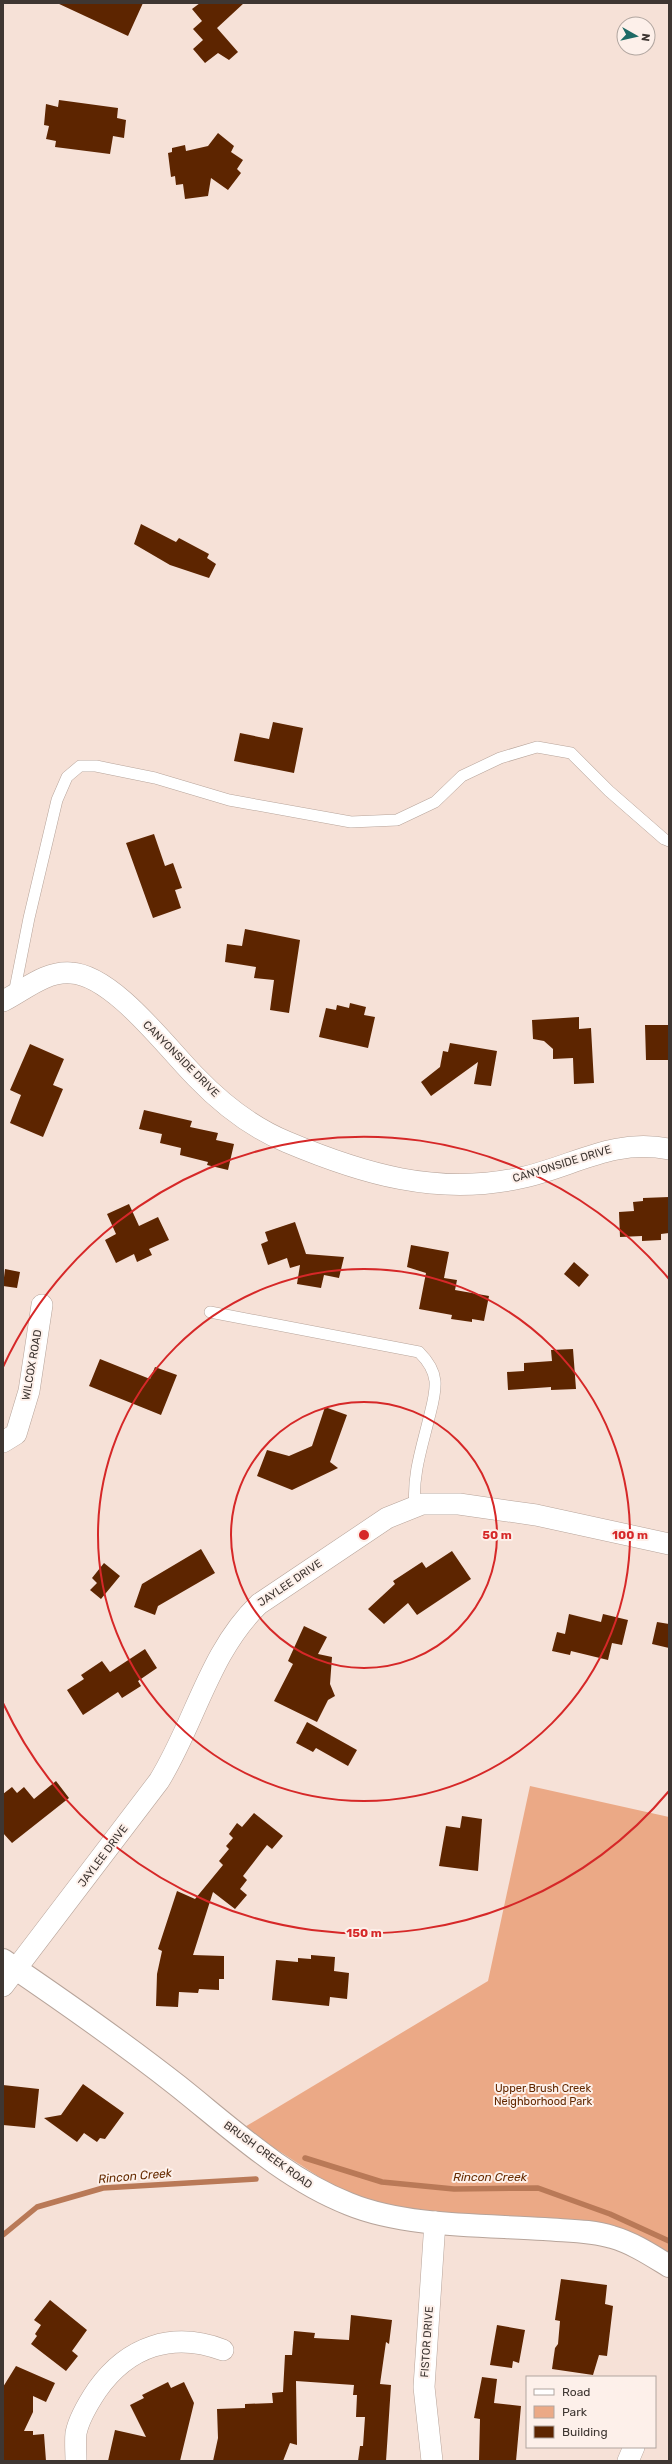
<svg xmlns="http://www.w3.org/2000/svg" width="672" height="2464" font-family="Rubik,sans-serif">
<rect width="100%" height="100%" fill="#f6e1d7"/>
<path fill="#eba986" d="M530,1786L669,1817V2259L650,2247L392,2213L355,2200L243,2128L488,1981Z"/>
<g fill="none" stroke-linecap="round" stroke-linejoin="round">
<path stroke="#b97957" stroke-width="5.5" d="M305,2158L382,2182L454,2189L538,2188L610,2214L669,2241
M3,2235L37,2207L103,2188L256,2179"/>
</g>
<path fill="#5d2500" d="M57,3H143L128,36Z
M200,3H244L217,28L238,52L229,60L218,53L205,63L193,49L203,40L193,29L202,21L192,9Z
M59,100L118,108L117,118L126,120L124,138L113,136L110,154L55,147L56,141L46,139L49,126L44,125L46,104L58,107Z
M218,133L234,146L231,152L243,160L237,169L241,173L228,190L211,178L208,196L185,199L183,184L176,185L175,176L171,177L168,153L172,152V148L185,145L186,151L208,146Z
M141,524L176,542L179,538L209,554L207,558L216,564L209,578L170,565L134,544Z
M273,722L303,728L294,773L234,761L240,733L269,739Z
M154,834L165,866L173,863L182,888L175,890L181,908L153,918L126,843Z
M245,929L300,940L289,1013L270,1010L274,980L254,978L256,967L225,962L227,944L242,946Z
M350,1003L366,1007L364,1015L375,1017L368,1048L319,1037L326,1008L336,1010L337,1005L349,1008Z
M579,1017V1029L591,1028L594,1083L574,1084L573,1058L553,1059V1049L544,1041L533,1039L532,1020Z
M645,1025H669V1060H646Z
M450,1043L497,1051L491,1086L474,1084L478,1062L431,1096L421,1082L440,1067L443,1051L448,1052Z
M30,1044L64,1059L53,1085L63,1089L43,1137L10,1123L21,1095L10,1090Z
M144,1110L192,1121L190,1127L218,1133L216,1140L234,1144L228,1170L207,1165L208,1162L180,1155L181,1148L160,1143L162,1134L139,1129Z
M669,1197V1233L661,1234V1240L642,1241V1236L620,1237L619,1212L634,1211L633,1202L643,1201V1198Z
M129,1204L139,1226L158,1217L169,1240L149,1249L152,1255L137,1262L134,1254L116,1263L105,1240L116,1234L107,1214Z
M295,1222L306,1254L344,1257L339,1278L324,1275L321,1288L297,1284L300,1265L290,1268L287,1258L268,1265L261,1244L268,1241L265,1232Z
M411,1245L449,1252L444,1278L457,1280L455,1290L489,1296L484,1321L472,1319V1322L451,1319L452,1315L419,1309L426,1273L407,1267Z
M574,1262L589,1275L579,1287L564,1274Z
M5,1269L20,1272L17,1288L3,1286Z
M573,1349L576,1389L551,1390V1387L508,1390L507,1372L524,1371V1363L552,1361L551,1350Z
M100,1359L150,1379L155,1367L177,1375L161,1415L89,1386Z
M325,1407L347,1415L330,1462L338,1468L292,1490L257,1476L267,1450L289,1456L312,1446Z
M201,1549L215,1573L158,1606L155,1615L134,1607L142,1584Z
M452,1551L471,1579L417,1615L408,1603L384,1624L368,1609L395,1584L393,1581L422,1562L426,1568Z
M104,1563L120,1576L101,1599L90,1590L97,1583L92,1578Z
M569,1614L601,1622L603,1614L628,1620L622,1645L612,1643L608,1660L571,1651L570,1655L552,1651L557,1632L565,1634Z
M657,1622L669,1624V1648L652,1644Z
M304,1626L327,1637L318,1654L332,1657L330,1684L335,1696L328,1700L317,1722L274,1701L293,1664L288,1661Z
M145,1649L157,1668L138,1681L141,1686L122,1698L118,1692L83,1715L67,1690L84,1679L81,1675L102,1661L110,1672Z
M307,1722L357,1750L348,1766L316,1748L313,1752L296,1743Z
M56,1781L69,1798L12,1843L3,1833V1794L12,1787L17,1793L24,1787L34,1799Z
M254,1813L283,1836L272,1849L267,1845L243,1876L247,1880L240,1889L247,1895L235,1909L213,1892L193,1955L224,1956V1979H219V1990L199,1989L198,1993L179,1992L178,2007L156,2006L157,1974L162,1951L158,1949L177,1891L195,1899L223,1865L219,1861L229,1849L226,1846L233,1838L229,1834L237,1823L242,1827Z
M462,1816L482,1819L478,1871L439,1866L446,1826L460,1828Z
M311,1955L335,1957L334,1971L349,1973L347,1999L330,1997L329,2006L272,2000L276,1960L298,1962V1958L311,1959Z
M83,2084L124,2113L105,2139L100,2138L97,2142L84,2133L77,2142L44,2118L61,2115Z
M3,2085L39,2089L35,2128L3,2125Z
M561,2279L607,2285L605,2304L613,2306L607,2356L599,2355L593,2375L552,2369L555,2348L558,2344L560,2321L555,2320Z
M50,2300L87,2330L72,2351L78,2356L66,2371L31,2344L37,2336L35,2334L41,2325L34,2320Z
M351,2315L392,2320L389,2344L386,2342L380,2384L391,2385L386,2461H358L360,2446H363L365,2417H356L357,2395H353L354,2385L296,2381L297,2445L290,2443L283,2461H213L218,2438L217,2409L245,2408V2404L273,2403L272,2393L283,2392L285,2355H292L294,2331L315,2333L314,2338L349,2340Z
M497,2325L525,2330L519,2363L513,2361L512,2368L490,2365Z
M16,2366L55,2383L46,2402L33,2396V2412L24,2431H33V2435L44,2434L46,2461H3V2387Z
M482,2377L497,2379L494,2403L521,2406L516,2461H479L480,2419L474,2418Z
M168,2382L171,2388L184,2382L194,2403L180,2461H108L115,2430L146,2437L130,2405L144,2398L142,2395Z"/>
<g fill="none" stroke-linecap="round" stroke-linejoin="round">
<defs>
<path id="service" d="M14,994L29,918L57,800L67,777L80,766H96L155,778L229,800L351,822L397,820L435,802L462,776L500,758L537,747L571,753L609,791L664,839L669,841
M210,1312L419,1352C427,1360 434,1370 435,1381C436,1393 432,1406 429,1418C422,1447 412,1476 415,1506"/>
<path id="minor" d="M3,1001C25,990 45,971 71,973C113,975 167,1048 196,1077C221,1103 253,1128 287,1142C363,1174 437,1196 520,1178C573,1167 611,1138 669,1149
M3,1442L16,1434L29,1391L42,1305
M3,1986L159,1781C195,1723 209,1652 259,1604L387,1518L422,1504H459L536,1515L669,1544
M76,2461C76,2452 75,2442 76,2433C79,2418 89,2402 97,2390C128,2346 173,2331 223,2350
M432,2461L424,2387L435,2222
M628,2461L634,2447"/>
<path id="tertiary" d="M3,1960C62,2000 122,2042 178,2086C232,2129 285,2179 349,2204C405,2227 484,2225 544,2229C566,2231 590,2230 612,2237C633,2243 651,2255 669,2266"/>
</defs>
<use href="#service" stroke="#b7a49a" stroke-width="12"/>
<use href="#minor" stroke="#b7a49a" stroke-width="22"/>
<use href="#tertiary" stroke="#b7a49a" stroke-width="24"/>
<use href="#service" stroke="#fff" stroke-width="11"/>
<use href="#minor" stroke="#fff" stroke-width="21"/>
<use href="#tertiary" stroke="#fff" stroke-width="22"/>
</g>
<g fill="none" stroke="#d62828" stroke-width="2">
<circle cx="364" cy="1535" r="133"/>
<circle cx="364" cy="1535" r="266"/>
<path d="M669 1791A398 398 0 0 1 3 1703M3 1367A398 398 0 0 1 669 1279"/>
</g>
<g text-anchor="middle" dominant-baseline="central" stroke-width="4" stroke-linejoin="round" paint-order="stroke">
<g font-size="11" fill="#3e3632" stroke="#fdf0ea">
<text transform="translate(181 1059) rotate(45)">CANYONSIDE DRIVE</text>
<text transform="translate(562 1164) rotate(-17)">CANYONSIDE DRIVE</text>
<text transform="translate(32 1365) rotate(-80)">WILCOX ROAD</text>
<text transform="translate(290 1583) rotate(-34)">JAYLEE DRIVE</text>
<text transform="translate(103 1856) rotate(-53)">JAYLEE DRIVE</text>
<text transform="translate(268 2155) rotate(36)">BRUSH CREEK ROAD</text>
<text transform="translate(427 2342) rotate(-86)">FISTOR DRIVE</text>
</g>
<g font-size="11" fill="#632800" stroke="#fdf0ea">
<text x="543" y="2088">Upper Brush Creek<tspan x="543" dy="13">Neighborhood Park</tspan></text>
</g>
<g font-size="12" font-style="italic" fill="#662b00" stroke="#fdf0ea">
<text transform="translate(135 2176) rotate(-5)">Rincon Creek</text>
<text x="490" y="2177">Rincon Creek</text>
</g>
</g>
<circle cx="364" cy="1535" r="6" fill="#d62828" stroke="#fdf0ea" stroke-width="2"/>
<g font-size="12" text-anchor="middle" font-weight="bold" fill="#d62828" stroke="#fdf0ea" stroke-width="4" stroke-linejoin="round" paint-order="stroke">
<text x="497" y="1539">50 m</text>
<text x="630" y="1539">100 m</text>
<text x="364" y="1937">150 m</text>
</g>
<rect width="672" height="2464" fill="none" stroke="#3e3632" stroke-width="8"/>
<rect x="526" y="2376" width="130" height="72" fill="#fdf0ea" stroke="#b1a6a0"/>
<rect x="534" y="2389" width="20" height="6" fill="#ffffff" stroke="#b1a6a0"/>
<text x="562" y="2396" font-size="12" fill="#3e3632">Road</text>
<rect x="534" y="2406" width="20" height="12" fill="#eba986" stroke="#b1a6a0"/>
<text x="562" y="2416" font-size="12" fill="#3e3632">Park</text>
<rect x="534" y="2426" width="20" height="12" fill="#5d2500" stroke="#b1a6a0"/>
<text x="562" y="2436" font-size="12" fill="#3e3632">Building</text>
<g transform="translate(636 36) rotate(98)"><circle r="19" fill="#fdf0ea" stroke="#b1a6a0"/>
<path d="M0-3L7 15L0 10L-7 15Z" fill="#1e6a65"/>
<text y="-6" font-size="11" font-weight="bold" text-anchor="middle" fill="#3e3632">N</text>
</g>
</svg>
